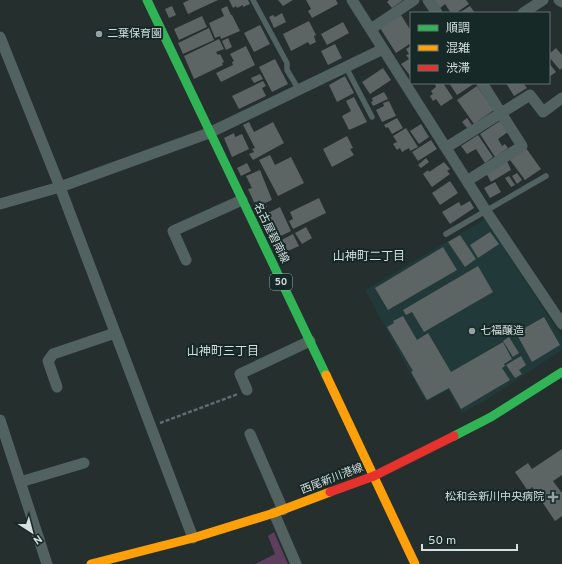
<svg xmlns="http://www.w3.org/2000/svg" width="562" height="564" font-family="Overpass,'Noto Sans JP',sans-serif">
<rect width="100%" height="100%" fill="#242f2e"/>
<path fill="#213938" d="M485,219L562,337V350L488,399L462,413L448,390L426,402L365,290Z"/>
<path fill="#5d3e5c" d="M274,532L288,564H255L275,554L268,536Z"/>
<path fill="#5c6564" d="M189,0H218L188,14L183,3Z
M229,0H248L250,4L243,7V5L237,8L236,6L233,8Z
M278,0H293L283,6Z
M306,0H336L338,4L312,18L308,11L311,9Z
M389,0H403L392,8L387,2Z
M432,0H466L469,4L456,13H451L445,4L439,9Z
M172,6L176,15L169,18L165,9Z
M227,6L231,15H232L240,31L221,39L220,36L215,38L209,23L224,16L221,9Z
M470,6L475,13H459Z
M282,13L286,22L274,28L269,17L273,15L275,17Z
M401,15L411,31V43L396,53L380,28Z
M202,16L207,27L179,40L174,29Z
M309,21L316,35L314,36L316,42L310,45L308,42L291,51L283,34Z
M343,22L349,33L327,45L321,34Z
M260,25L270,44L254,52L244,33Z
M209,28L214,40L183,54L178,43Z
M228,38L232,47L226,50L222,41Z
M219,39L224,49L216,52L218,55L220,54L224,62L222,63L223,65L194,79L184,56Z
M335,44L342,58L328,65L321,51Z
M246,46L255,65L221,82L216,73L233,65L232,62L234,61L230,54Z
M411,46V77L401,64L409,59L406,55L409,54L406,49Z
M556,48L562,55V68L560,70L549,57V54Z
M275,59L288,84L272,92L259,67Z
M549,63L556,72L549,77Z
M383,68L391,80L370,94L362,82Z
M260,74L263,79L254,83L251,78Z
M345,76L354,93L337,102L329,85Z
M263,81L266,86L262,88L266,96L239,109L232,96Z
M437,83H443L453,98L441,106L436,99L433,101L430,96L433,94L431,91L436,87L435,84Z
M449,83H475L457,95Z
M506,83H523L527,88L514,96Z
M477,86L494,110L474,124L457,100Z
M384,92L388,99L373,106L371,102L373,101L372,98Z
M354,97L367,122L349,130L342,116L351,111L346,101Z
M389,101L396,116L382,122L376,110L384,106L383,103Z
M397,118L403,128L392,134L388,127L386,128L384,125Z
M467,118L472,125L467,128L462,122Z
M500,121L508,132L498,139L502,146L505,144L508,148L495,157L480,134Z
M249,122L254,132L273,122L284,143L253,160L249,154L254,152L252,149L255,148L243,125Z
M421,124L429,137L419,144L410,131Z
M406,128L418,147L410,151L409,148L402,152L400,148L397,150L393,144L397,142L393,136Z
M234,133L235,137L242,134L249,149L232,157L224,138Z
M478,135L493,157L485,163L476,149L467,154L461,146Z
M347,136L353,148L350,149L354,155L332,167L323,149Z
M431,140L437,149L418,161L412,152Z
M526,148L541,169L525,180L510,160Z
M270,155L275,165L291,157L304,183L278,196L259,160Z
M426,158L429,162L421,168L418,165Z
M507,161L511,170L491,182L486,173Z
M444,162L450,169L447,171L450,174L432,187L423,174L428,170L429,172Z
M247,163L251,171L241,176L237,168Z
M260,170L272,200L265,203L267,207L258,211L248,189L252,188L246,176Z
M517,173L522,180L517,184L512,176Z
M509,176L515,185L511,187L505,178Z
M450,181L458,193L440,205L432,193Z
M495,182L501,192L490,198L484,188Z
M319,198L326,213L293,229L289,221L293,219L290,212Z
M470,201L474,208L450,224L442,212L459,202L461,206Z
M280,207L291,231L277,238L266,214Z
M306,227L312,238L302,244L295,233Z
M490,232L499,244L478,258L470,245Z
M293,234L299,246L279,255L274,244Z
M460,235L476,259L465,267L448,242Z
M443,247L457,270L388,310L375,288Z
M478,266L493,292L424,332L412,312L406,315L403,310Z
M403,316L417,340L428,333L451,372L503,342L512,359L504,364L505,366L502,368L510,380L461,409L449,388L427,400L411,372L413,371L387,327L394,323L393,321Z
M544,317L560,345L532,362L516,333Z
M509,337L519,353L513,357L503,341Z
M521,356L526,365L519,370L522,374L515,378L506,365Z
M562,449V475L553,481L562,493V516L555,521L532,487L528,491L515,472L528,463L532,469Z"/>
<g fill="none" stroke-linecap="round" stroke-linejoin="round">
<path stroke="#606c6b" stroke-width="2.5" stroke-dasharray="4 2" stroke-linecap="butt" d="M160,423L238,394"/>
<path stroke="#516260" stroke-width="5.5" d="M253,0L287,63V70L299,90
M346,67L372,117
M446,234L546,176"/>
<path stroke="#516260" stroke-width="11" d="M352,0L486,211L562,324
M428,0L437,13
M559,0L562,2
M523,13L543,0
M371,29L414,0
M0,37L60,187L193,538
M447,147L530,95L543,112L562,98
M467,181L522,146L482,83
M0,204L60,187L209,133L383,49
M186,260L173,231L242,200
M57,387L48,361L53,354L115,333
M247,390L240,374L310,341
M0,420L47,564
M250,434L283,510
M20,482L84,463
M274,513L296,564"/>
<path stroke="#30b455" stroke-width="9" d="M147,0L326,375
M454,436L491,417L562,372"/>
<path stroke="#ff9f0a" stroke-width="9" d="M326,375L415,564
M91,564L193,538L274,513L330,492"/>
<path stroke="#e5322d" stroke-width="9" d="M330,492L374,476L454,436"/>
</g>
<g fill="#96a1a0" stroke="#162927" stroke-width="1.5">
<circle cx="99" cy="34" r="4"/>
<circle cx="472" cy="331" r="4"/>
<path d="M551 491h4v4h4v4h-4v4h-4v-4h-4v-4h4z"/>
</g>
<g text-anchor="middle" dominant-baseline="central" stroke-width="4" stroke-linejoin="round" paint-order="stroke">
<rect fill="#162927" stroke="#9ba8a7" stroke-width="1" x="270" y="274" width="22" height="16" rx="3"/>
<g font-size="10" font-weight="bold" fill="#d4dfde">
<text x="281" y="282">50</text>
</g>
<g font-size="11" fill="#d4dfde" stroke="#162927" text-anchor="start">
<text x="107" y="34">二葉保育園</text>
<text x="480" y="331">七福醸造</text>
<text x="544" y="497" text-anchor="end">松和会新川中央病院</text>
</g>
<g font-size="11" fill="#d4dfde" stroke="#162927">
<text transform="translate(271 233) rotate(64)">名古屋碧南線</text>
<text transform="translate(332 479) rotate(-21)">西尾新川港線</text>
</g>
<g font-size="12" fill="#d4dfde" stroke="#162927">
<text x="369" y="257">山神町二丁目</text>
<text x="223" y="352">山神町三丁目</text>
</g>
</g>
<rect x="410" y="12" width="140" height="72" fill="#162927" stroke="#627270"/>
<rect x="418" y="25" width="20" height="6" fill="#30b455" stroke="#627270"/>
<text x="446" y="32" font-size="12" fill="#d4dfde">順調</text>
<rect x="418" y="45" width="20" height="6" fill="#ff9f0a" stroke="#627270"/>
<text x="446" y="52" font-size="12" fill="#d4dfde">混雑</text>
<rect x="418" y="65" width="20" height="6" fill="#e5322d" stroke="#627270"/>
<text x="446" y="72" font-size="12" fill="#d4dfde">渋滞</text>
<g transform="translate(32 532) rotate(144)" stroke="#162927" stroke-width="3" paint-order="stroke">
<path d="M0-3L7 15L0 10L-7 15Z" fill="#d4dfde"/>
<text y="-6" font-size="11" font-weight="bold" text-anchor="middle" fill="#d4dfde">N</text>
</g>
<path d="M422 544v6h95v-6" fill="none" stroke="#d4dfde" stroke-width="2"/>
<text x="428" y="544" font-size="12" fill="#d4dfde" stroke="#162927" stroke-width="3" paint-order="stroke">50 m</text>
</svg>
